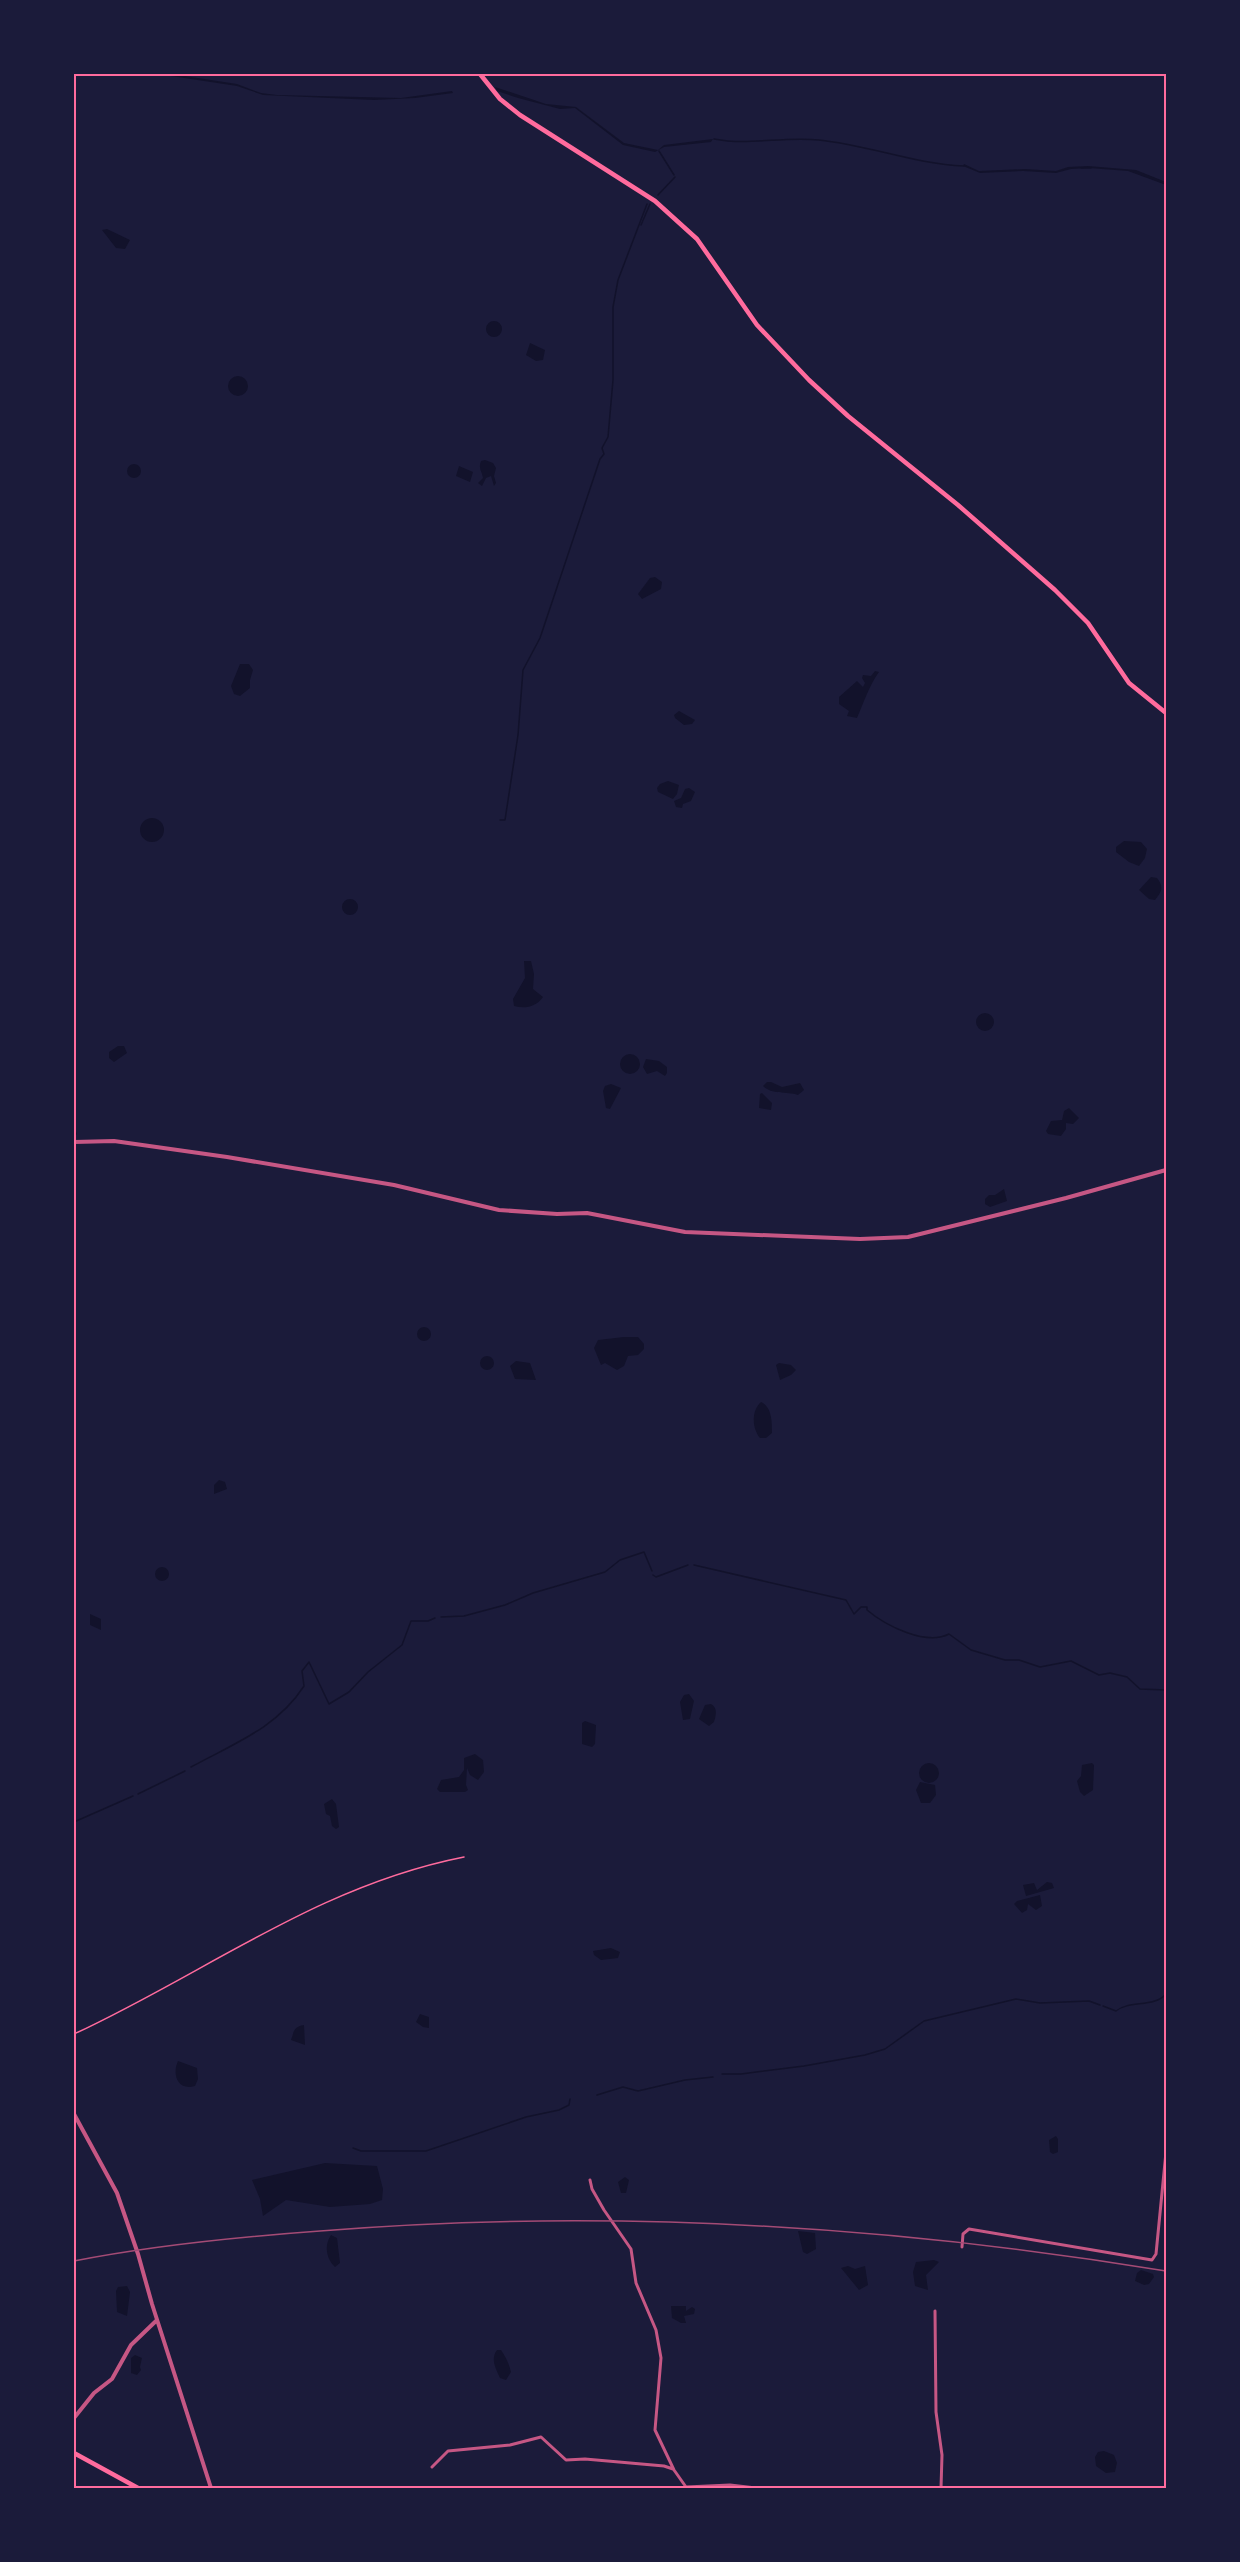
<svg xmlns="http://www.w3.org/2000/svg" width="1240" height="2562" font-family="'Asap Condensed',sans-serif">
<rect width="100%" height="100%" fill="#1b1b3a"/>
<path fill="#12122b" d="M158,74H172L237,84L261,93L277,95L401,98L452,91L453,93L415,98L374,100L263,95L237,86Z
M495,87L546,104L576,107L624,143L658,150L664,145L713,139L711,142L664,147L655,152L623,145L575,108L560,109L518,98L497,91Z
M964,164L979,171L1025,169L1056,171L1068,167L1088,166L1136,170L1166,182V185L1128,171L1089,168L1071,169L1056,173L1023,171L980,173L963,166Z
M107,229L130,240L125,249L116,248L102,230Z
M486 329a8 8 0 1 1 16 0a8 8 0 1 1-16 0Z
M530,343L545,350L543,360L536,361L526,355Z
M228 386a10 10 0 1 1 20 0a10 10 0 1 1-20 0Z
M485,460L493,463L496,468L494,476L496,483L494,486L491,476L486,478L482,486L478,483L483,478C482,471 478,469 481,461Z
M127 471a7 7 0 1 1 14 0a7 7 0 1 1-14 0Z
M459,466L473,472L470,482L456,476Z
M655,577L662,582L661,589L642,599L638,594L650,578Z
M240,664H249L253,670L250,680V688L240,696L234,694L231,686Z
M875,671L879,672C869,686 864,702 857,718L847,716L849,711L839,704V697L857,681L863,687L865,683L862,678L863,675L871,676Z
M679,711L695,720L692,724L684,725L675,718L674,715Z
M668,781L679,785L677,794L673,799L658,792L657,788L660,784Z
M689,788L695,792L691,801L683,804L682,808L676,807L674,801L681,798L685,789Z
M140 830a12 12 0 1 1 24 0a12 12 0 1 1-24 0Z
M1124,841L1141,842L1147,849L1145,858L1139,866L1129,862L1116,852V847Z
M1151,877L1157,878C1164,887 1162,891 1155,900L1149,899L1139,890Z
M342 907a8 8 0 1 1 16 0a8 8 0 1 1-16 0Z
M524,961H531L534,974L533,989L543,997C536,1007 525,1009 514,1006L513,999L525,978Z
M976 1022a9 9 0 1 1 18 0a9 9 0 1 1-18 0Z
M118,1046H124L127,1053L114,1062L109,1058V1052Z
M620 1064a10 10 0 1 1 20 0a10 10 0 1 1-20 0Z
M646,1059L659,1061L667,1067V1073L665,1076L657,1071L647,1074L643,1067Z
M767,1082H771L782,1087L800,1083L804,1090L798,1095C786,1091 772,1095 763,1086Z
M611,1084L621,1088L610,1109L606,1108L603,1091L605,1086Z
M762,1093L772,1103L771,1110L759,1108L760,1094Z
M1069,1108L1079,1118L1073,1124L1066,1123V1129L1061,1136L1048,1134L1046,1131L1051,1121L1062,1120L1064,1111Z
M1004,1189L1007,1201L990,1207L985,1204V1199L989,1195H995Z
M417 1334a7 7 0 1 1 14 0a7 7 0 1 1-14 0Z
M624,1337H638L644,1344V1349L638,1355L628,1356L624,1366L617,1370L605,1363L601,1365L594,1348L598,1340Z
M480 1363a7 7 0 1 1 14 0a7 7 0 1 1-14 0Z
M516,1361L530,1363L536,1380L515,1379L510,1366Z
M779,1363L791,1365L796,1370L791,1375L780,1380L776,1365Z
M761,1402C772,1407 772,1422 772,1433L766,1438H760C752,1428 751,1411 761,1402Z
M219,1480L225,1482L227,1489L214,1494V1485Z
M155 1574a7 7 0 1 1 14 0a7 7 0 1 1-14 0Z
M90,1614L101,1619V1630L90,1625Z
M689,1694L694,1701L690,1719L683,1720L680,1702L684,1695Z
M711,1704C718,1708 716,1715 714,1722L709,1726L699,1719L705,1705Z
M585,1721L596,1725L595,1744L592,1747L582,1744V1723Z
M475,1754L483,1760L484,1772L478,1780L470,1775L467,1768L466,1785L468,1790L465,1792H440L437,1789L441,1780L459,1777L464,1770V1758Z
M1092,1763L1094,1765L1093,1790L1084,1796L1080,1792L1077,1781L1081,1776L1082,1765Z
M919 1773a10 10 0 1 1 20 0a10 10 0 1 1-20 0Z
M920,1782L935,1785L936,1795L930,1803H921L916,1790Z
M332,1799L336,1804L339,1827L336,1829L332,1826L330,1816L326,1814L324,1804Z
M1047,1882L1052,1883L1054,1888L1026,1896L1023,1885L1034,1883L1037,1890Z
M1040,1895L1042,1906L1036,1910L1028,1904L1027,1910L1022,1913L1014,1904L1017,1901Z
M611,1948L620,1952L618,1958L601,1960L594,1955L593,1951Z
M420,2014L429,2017V2028L423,2027L416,2022Z
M304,2025L305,2045L291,2040C294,2032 293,2027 304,2025Z
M178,2061L197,2068L198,2079L195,2086C177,2091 172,2074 178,2061Z
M1056,2136L1058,2139V2152L1053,2154L1050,2152L1049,2140Z
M325,2163L377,2166L383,2189L382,2200L370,2204L330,2207L286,2200L263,2216L260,2199L252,2180Z
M625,2177L629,2180L626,2193H621L618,2182Z
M798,2231L815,2233L816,2249L807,2254L803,2252Z
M331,2235L337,2238L340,2263L335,2267C326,2259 324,2245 331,2235Z
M934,2260L939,2262L926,2275L928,2290L915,2286L913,2272L916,2262Z
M848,2266L855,2269L865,2266L868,2285L859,2290L841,2268Z
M1141,2270L1153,2274L1154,2277L1149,2284L1144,2285L1135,2281L1137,2273Z
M127,2286L130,2292L127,2316L117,2312L116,2291L118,2287Z
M671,2306H686V2311L692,2307L695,2309L694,2314L684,2316L686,2323H681L672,2318Z
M497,2350H501C506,2357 509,2364 511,2372L506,2380L500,2378C496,2369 490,2359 497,2350Z
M135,2355L142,2358L140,2367L141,2370L137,2375L131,2373V2358Z
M1104,2451L1114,2455L1117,2463L1115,2472L1106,2473L1096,2466L1095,2457L1098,2452Z"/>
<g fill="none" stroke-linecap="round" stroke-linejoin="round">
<path stroke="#12122b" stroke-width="1.5" d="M714,139C749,146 783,136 819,140C868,145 915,164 964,166
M659,151L674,175
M1081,168H1091
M658,195L675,177
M641,225L650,204
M500,820H505L518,735L523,670L540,638L600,459L604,454L602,448L608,437L613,380V307L618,280L647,204
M74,1127L76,1134
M694,1565L846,1600L854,1614L861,1607H867V1610C886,1626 926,1646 949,1634L971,1650L1005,1660H1019L1040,1667L1071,1661L1099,1675L1110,1673L1127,1677L1140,1689L1166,1690
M653,1575L656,1577L688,1565
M441,1617L464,1616L505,1605L533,1593L605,1572L620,1560L644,1552L652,1571
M191,1767C233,1744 277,1728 304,1686L302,1671L309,1662L329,1704L349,1692L368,1672L402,1645L411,1621H428L435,1618
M138,1794L185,1771
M74,1822L133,1796
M1103,2006L1116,2011C1129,2000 1154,2008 1166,1994
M722,2074H741L804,2066L865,2055L885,2049L924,2021L1016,1999L1040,2003L1089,2001L1100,2005
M597,2095L623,2087L638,2091L685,2080L713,2077
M353,2148L361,2151H426L526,2117L559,2110L569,2105L570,2099"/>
<path stroke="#ff6b9d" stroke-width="1.5" d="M74,2034C206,1973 317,1886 464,1857"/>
<path stroke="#c65784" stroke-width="3" d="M590,2180L592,2189L604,2210L631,2249L636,2283L656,2330L661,2358L655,2430L674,2470L686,2487
M962,2247L963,2234L969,2229L1152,2260L1156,2254L1166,2152
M935,2311L936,2412L942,2455L941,2488
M432,2467L448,2451L510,2445L541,2437L566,2460L585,2459L664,2466L673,2469
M686,2487L730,2485L756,2488"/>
<path stroke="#c65784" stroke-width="4" d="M74,1142L114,1141L227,1157L394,1185L499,1210L557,1214L587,1213L685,1232L860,1239L908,1237L1066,1198L1166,1170
M74,2114L117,2193L138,2254L152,2304L211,2488
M74,2418L94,2393L112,2379L131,2345L157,2320"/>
<path stroke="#ff6b9d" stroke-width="4.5" d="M480,74L500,99L520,115L655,201L697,239L757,325L809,380L848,416L958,505L1055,590L1088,623L1129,683L1166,713"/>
<path stroke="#ff6b9d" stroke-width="4.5" d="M74,2453L138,2488"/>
<path stroke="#a44b75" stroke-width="1.5" d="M74,2261C155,2245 237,2237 320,2231C603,2208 887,2225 1166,2271"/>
</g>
<rect width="1240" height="2562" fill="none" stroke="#1b1b3a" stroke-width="150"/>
<rect x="75" y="75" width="1090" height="2412" fill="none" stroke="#ff6b9d" stroke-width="2"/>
</svg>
